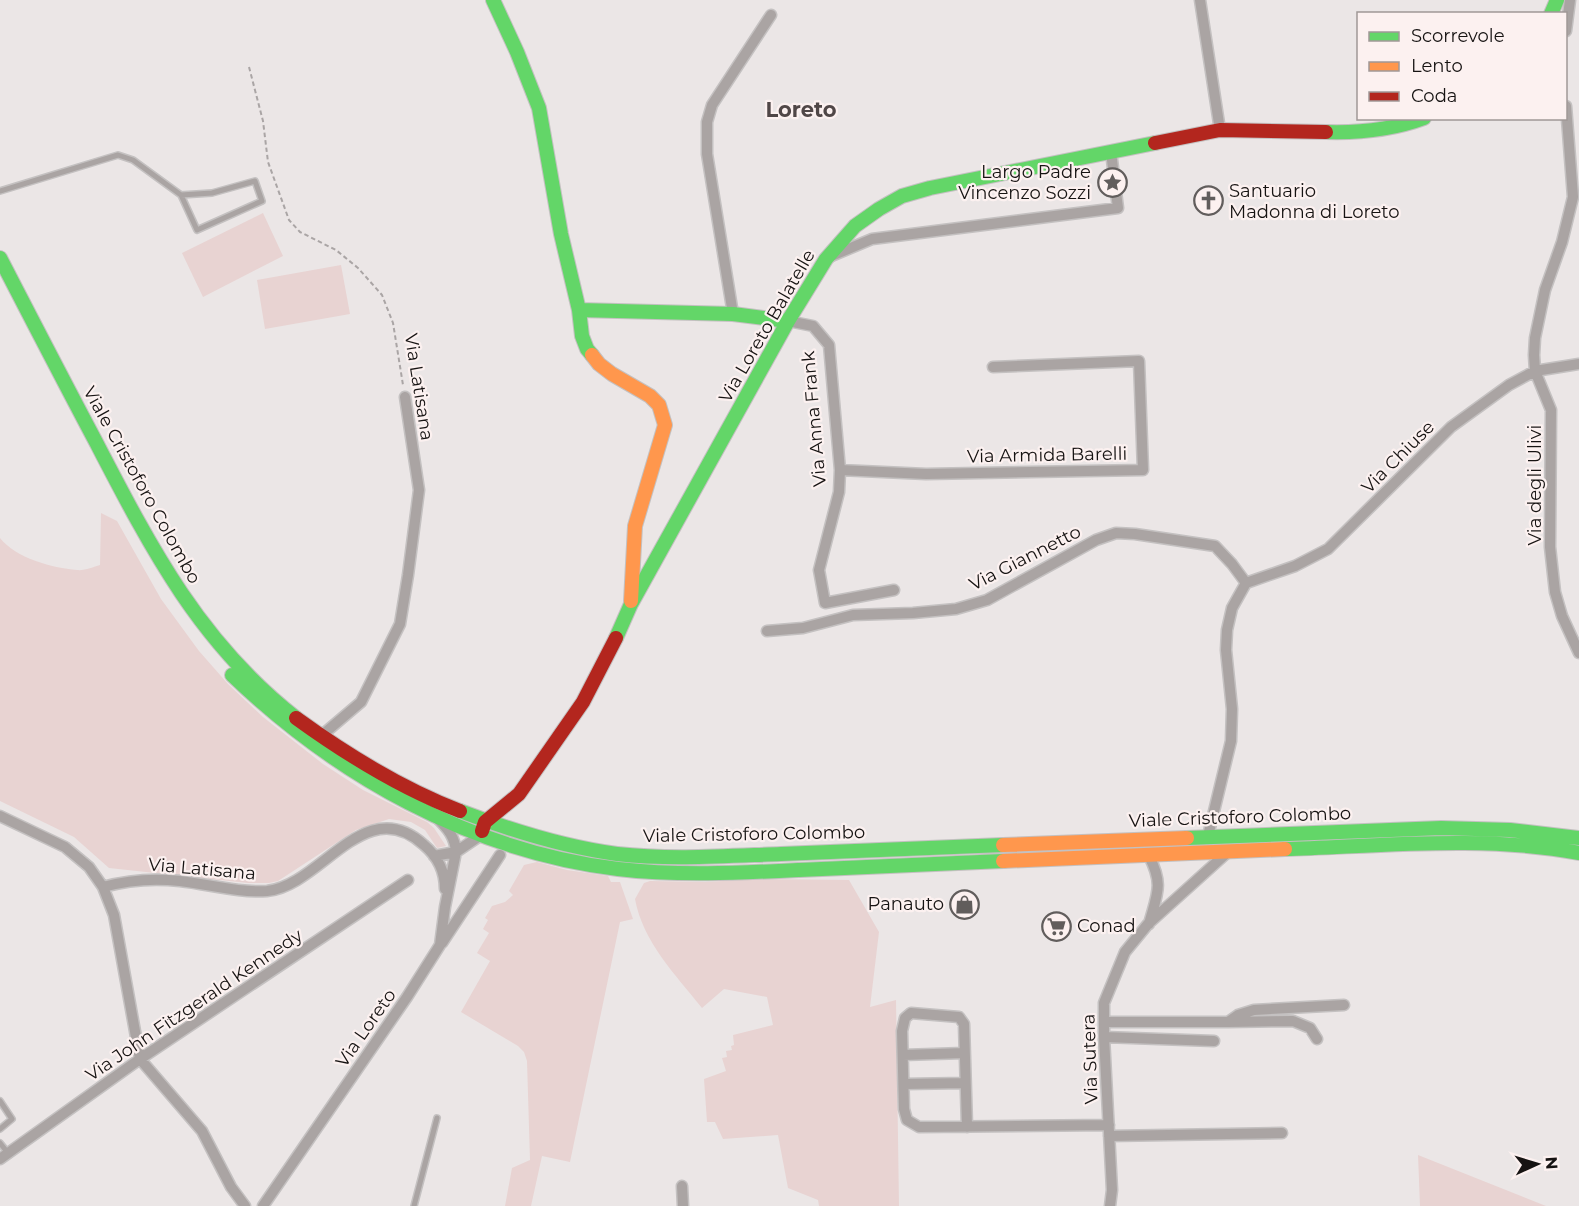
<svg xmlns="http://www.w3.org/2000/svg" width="1579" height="1206" font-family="Montserrat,sans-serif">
<rect width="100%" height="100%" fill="#ebe6e6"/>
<path fill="#e8d3d2" d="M263,213L283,256L203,297L182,253Z
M341,265L350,314L265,329L257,280Z
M101,513L117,521L161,599L199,651L228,684L263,717L323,764L363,790L427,822L434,828L446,846L437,848L425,830L411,822L389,819L356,830L278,881L269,883H248L109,868L74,837L0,801V538C16,558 52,568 77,570C84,571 93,567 100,565Z
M537,862L567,870L608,876L611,882H620L633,919L620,922L570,1162L542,1156L531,1206H505L512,1168L530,1160L527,1061L524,1052L518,1046L461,1012L490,961L477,953L489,933L483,929L488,920L485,918L492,906L505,902L513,895L509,891L524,865Z
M758,879L849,880L879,932L870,1007L896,1000L899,1206H819L818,1200L788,1188L778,1135L723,1139L715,1122H707L704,1079L726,1071L722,1058L727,1057L726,1051L732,1050L731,1046L734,1045L733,1035L773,1025L767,997L724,989L702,1008C675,974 643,942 635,899L644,883L650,881L705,882Z
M1418,1155L1546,1206H1420Z"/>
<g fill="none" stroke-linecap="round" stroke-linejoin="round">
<defs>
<path id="lane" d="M0,191L118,155L133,160L181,195L212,193L255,181L262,201L197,230L181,195
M0,1101L12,1119L0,1129
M0,1143L8,1153
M414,1206L437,1118"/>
<path id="street" d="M1200,0L1220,130
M1566,31L1570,0
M1566,106L1573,197L1562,242L1545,290L1535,338L1534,355L1535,371L1551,410L1550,547L1555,592L1562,616L1579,653
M829,257L872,239L1118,208L1111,152
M733,314L707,154V122L712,105L771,15
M788,321L813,326L829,345L840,470L839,492L819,570L825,603L894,590
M840,470L926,474L1143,470L1139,361L993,367
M1246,583L1295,566L1328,549L1451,427L1509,385L1535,371L1579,364
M767,631L803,628L853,615L913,613L956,609L987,600L1096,540L1116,533L1135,534L1215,546L1232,564L1246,583
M321,736L361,702L400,624L408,575L419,490L405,397
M0,816L65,847L89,867L103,887L114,915L140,1059L202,1131L231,1187L245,1206
M1208,836L1231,741L1232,709L1226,650L1227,630L1232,608L1246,583
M434,856L456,852C455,837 448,829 438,819
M103,887C128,880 154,878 180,881C208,884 238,893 267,891C321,886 365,791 424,845C437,856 445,871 445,889
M1149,924C1157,894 1164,885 1149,856
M442,943L500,855
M1104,1022H1228L1238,1015L1254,1010L1344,1005
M1228,1022L1293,1021L1310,1028L1317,1039
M1104,1037L1214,1041
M903,1055L964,1053
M904,1084L965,1083
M967,1127L964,1024L959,1017L911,1013L905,1018L902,1031L904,1109L907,1120L919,1127L1109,1125
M1109,1136L1282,1133
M0,1159L140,1059L408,880
M682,1186L683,1206
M263,1206L407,997L440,945L445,907L456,852L481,835
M1110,1206L1112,1190L1104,1037V1003L1125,952L1148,924L1229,851"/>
<path id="fast" d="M493,0L517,52L539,108L561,234L579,310L582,336L587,349L592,355
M1551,14L1557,0
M1326,132C1360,133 1392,130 1424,118
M0,258C32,320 64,382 97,444C152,550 200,643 296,718
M579,310L733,314L788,321
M616,638L631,604L788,321L826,259L855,226L879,209L902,196L930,188L1155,143
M232,675C337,776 471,851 618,869C678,876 738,873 799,870C867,867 935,864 1003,861
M460,811C510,830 563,847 617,854C671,860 727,856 781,854C855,851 929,848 1003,845
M1187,838L1441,828L1510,830L1579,838
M1285,849C1381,846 1485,835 1579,853"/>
<path id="slow" d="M592,355L599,364L612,374L650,396L659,405L665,425L635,526L631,601
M1003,845L1187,838
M1003,861L1285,849"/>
<path id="jam" d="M1155,143L1220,130L1326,132
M296,718C347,755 400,788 460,811
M482,831L485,822L519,794L583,702L616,638"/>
</defs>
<use href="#lane" stroke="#c4c1c1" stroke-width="8"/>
<use href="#street" stroke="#c4c1c1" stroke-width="13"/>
<use href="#fast" stroke="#c4c1c1" stroke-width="16"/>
<use href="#slow" stroke="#c4c1c1" stroke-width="16"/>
<use href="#jam" stroke="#c4c1c1" stroke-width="16"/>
<path stroke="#aaa5a5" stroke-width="2" stroke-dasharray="4.5 3" stroke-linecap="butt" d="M249,67L263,121L268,162L289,220L300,232L336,250L358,268L382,295L393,323L403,385"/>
<use href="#lane" stroke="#aaa4a3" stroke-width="5"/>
<use href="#street" stroke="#aaa4a3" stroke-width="10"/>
<use href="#fast" stroke="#63d668" stroke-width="14"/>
<use href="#slow" stroke="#ff974d" stroke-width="14"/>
<use href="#jam" stroke="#b3261e" stroke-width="14"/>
</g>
<defs>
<symbol id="sight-ring" viewBox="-11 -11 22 22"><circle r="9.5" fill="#fcf1f0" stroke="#615d5c" stroke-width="1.5"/><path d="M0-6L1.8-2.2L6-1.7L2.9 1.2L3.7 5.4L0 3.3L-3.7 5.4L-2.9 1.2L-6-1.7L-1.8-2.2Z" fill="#615d5c"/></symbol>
<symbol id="church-ring" viewBox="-11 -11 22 22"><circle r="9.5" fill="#fcf1f0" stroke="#615d5c" stroke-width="1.5"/><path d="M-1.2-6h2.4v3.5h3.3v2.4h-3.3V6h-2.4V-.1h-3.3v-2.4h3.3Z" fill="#615d5c"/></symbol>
<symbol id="shop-ring" viewBox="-11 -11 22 22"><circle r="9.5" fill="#fcf1f0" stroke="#615d5c" stroke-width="1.5"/><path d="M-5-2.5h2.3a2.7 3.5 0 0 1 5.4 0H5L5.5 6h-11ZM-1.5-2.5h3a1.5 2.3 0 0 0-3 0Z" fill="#615d5c"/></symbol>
<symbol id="supermarket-ring" viewBox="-11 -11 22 22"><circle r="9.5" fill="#fcf1f0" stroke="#615d5c" stroke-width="1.5"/><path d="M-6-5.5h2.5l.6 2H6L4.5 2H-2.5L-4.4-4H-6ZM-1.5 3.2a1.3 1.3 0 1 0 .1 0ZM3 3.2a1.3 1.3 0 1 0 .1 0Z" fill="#615d5c"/></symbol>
</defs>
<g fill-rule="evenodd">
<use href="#sight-ring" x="1096" y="166" width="33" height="33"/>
<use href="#church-ring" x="1192" y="184" width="33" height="33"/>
<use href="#shop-ring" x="948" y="888" width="33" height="33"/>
<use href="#supermarket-ring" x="1040" y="910" width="33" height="33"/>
</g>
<g text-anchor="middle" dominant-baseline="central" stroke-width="4.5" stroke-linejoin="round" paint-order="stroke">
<g font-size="18" fill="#161312" stroke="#fcf1f0" text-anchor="end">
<text x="1091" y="172">Largo Padre<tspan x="1091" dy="21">Vincenzo Sozzi</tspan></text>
<text x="1229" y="191" text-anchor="start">Santuario<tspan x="1229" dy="21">Madonna di Loreto</tspan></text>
<text x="944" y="904">Panauto</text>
<text x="1077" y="926" text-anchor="start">Conad</text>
</g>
<g font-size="18" fill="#161312" stroke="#fcf1f0">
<text transform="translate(767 326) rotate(-60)">Via Loreto Balatelle</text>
<text transform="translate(419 387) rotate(81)">Via Latisana</text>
<text transform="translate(814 419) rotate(-95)">Via Anna Frank</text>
<text transform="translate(1047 455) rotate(-1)">Via Armida Barelli</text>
<text transform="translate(1398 457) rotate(-45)">Via Chiuse</text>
<text transform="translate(142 485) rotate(61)">Viale Cristoforo Colombo</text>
<text transform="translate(1535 485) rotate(-90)">Via degli Ulivi</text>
<text transform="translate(1025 558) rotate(-27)">Via Giannetto</text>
<text transform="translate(1240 817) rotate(-2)">Viale Cristoforo Colombo</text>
<text transform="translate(754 834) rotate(-1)">Viale Cristoforo Colombo</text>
<text transform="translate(202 869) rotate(5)">Via Latisana</text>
<text transform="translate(194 1005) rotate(-34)">Via John Fitzgerald Kennedy</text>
<text transform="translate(366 1028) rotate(-55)">Via Loreto</text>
<text transform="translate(1090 1059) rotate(-92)">Via Sutera</text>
</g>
<g font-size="21" font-weight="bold" fill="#504747" stroke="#fcf1f0">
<text x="801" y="109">Loreto</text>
</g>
</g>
<rect x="1357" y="12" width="210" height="108" fill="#fcf1f0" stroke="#a09897" stroke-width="1.5"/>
<rect x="1369" y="32" width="30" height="9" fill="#63d668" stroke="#a09897" stroke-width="1.5"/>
<text x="1411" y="42" font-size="18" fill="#161312">Scorrevole</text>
<rect x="1369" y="62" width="30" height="9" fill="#ff974d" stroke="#a09897" stroke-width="1.5"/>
<text x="1411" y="72" font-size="18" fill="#161312">Lento</text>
<rect x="1369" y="92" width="30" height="9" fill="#b3261e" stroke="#a09897" stroke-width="1.5"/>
<text x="1411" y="102" font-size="18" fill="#161312">Coda</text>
<g transform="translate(1537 1164) rotate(86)" stroke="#fcf1f0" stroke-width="4.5" paint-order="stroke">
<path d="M0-4.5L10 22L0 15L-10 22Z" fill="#161312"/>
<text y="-9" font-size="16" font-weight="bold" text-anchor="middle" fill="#161312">N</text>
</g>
</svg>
